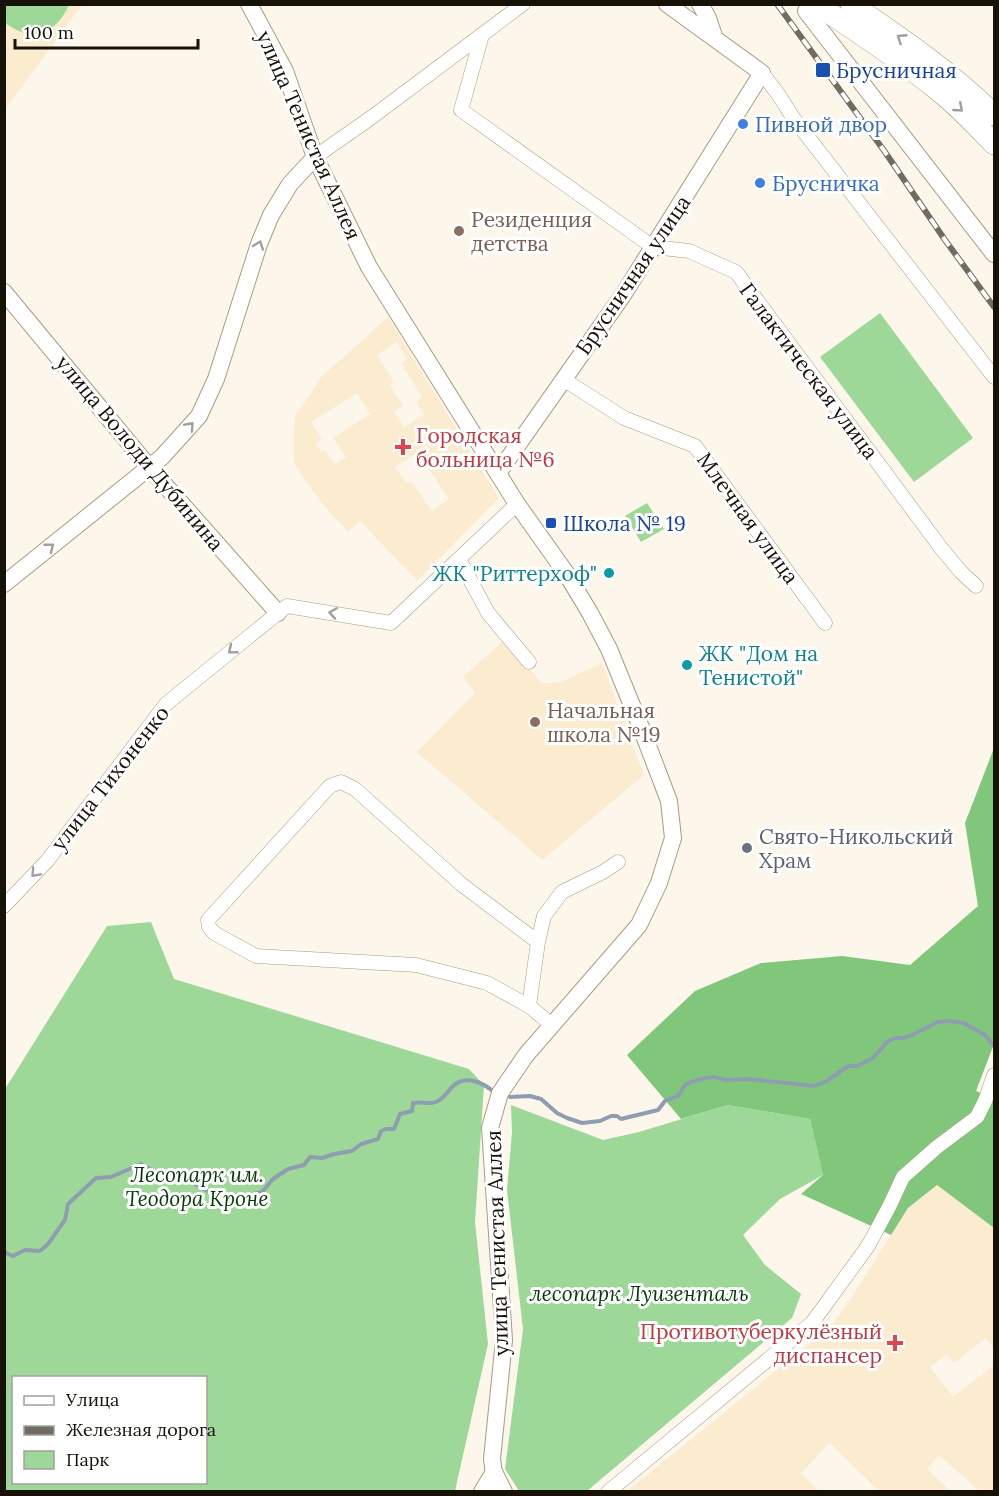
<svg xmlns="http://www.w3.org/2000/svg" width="999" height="1496" font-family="Lora,serif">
<rect width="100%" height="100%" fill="#fdf6eb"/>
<path fill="#fceccf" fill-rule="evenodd" d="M4,5H82L6,108L4,107Z
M388,317L499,498L417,581L360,521L348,532L321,502L304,479L294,463L293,435L296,414L309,397L320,378ZM396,342L407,359L401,363L422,397L416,402L424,415L404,427L394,412L403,406L390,385L394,382L377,355ZM357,393L370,414L333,438L346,457L335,464L325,450L321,452L316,444L322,440L311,422ZM422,450L432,465L428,468L449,499L432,511L411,481L406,483L395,467Z
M504,640L542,683L561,682L602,663L644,775L542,860L417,752L475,693L463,677Z
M937,1185L994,1228V1349L986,1338L954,1363L947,1354L930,1367L953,1397L994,1365V1491H979L939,1455L927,1469L951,1491H879L830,1443L801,1473L819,1491L626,1492L800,1351L830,1329L850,1300L908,1208Z"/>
<path fill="#9dd899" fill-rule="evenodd" d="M5,4H69V5C55,35 33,43 5,23Z
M880,313L973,438L914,482L820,357Z
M647,503L664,529L641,542L625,516Z
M151,922L174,979L469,1069L484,1085L475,1222L488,1344L455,1491H5V1089L107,926ZM14,1378H206V1482H14Z
M511,1105L603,1140L639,1132L728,1105L810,1119L823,1175L780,1199L743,1235L765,1265L801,1294L792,1318L587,1491H519L505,1469L523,1329L507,1190L512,1132Z"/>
<path fill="#80c77c" d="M994,748V1044L976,1091L994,1098V1228L937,1185L908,1208L891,1235L801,1194L823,1175L810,1119L728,1105L681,1119L627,1055L695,991L761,963L842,956L910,965L978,906L965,823Z"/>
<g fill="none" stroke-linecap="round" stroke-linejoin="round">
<path stroke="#8f9db1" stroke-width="4" d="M510,1097L530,1096L541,1099L557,1113L567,1118L582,1123L600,1121L611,1116H617L621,1119L658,1110L665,1101L678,1096L685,1085L691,1082L705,1078L714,1077L726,1080L749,1079L814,1086L827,1081L848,1066H857L873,1058L887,1042L895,1038H904L912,1035L938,1022L949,1021L964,1023L985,1035L994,1046
M4,1252L13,1256L25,1250L40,1251L48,1244L65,1220L68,1204L96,1178L111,1177L141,1164L164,1177L188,1180L213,1194L240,1197L262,1192L273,1179L288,1169L304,1165L310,1157L322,1158L334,1154L352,1151L361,1144L378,1139L381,1131L386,1129H394L400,1114L412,1111L413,1103C421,1101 428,1105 436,1102C444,1099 447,1092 453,1086C466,1074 484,1083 495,1093"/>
<defs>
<path id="minor" d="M482,35L461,110L653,247L689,251L736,272L941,548L961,572L976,586
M762,73L778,94L794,119L994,377
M315,157L372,117L523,4
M563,379L624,418L695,446L825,623
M459,559L488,613L529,662
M4,906L47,861L166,704L278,613L287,606L391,623L517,504
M529,1006L487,983L416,965L256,956L214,933L209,927L208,920L330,786L341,782L355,789L461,884L538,942
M552,1025L529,1006L538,942L544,916L562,892L603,872L618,862
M608,1492L812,1323L868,1246L889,1207L903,1177L937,1147L977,1117L985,1101L994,1075"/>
<path id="tertiary" d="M249,4L285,71L315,157L369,267L517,504L566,573L590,613L609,649L640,725L669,801L673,838L659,883L639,925L526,1055L500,1093L490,1128L504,1340L492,1459L494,1474
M700,4L708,18L715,39
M806,11L994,254
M4,292L149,467L278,613
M498,473L623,295L762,73L667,4
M4,584L162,457L199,416L216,379L259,244L271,215L290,184L315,157"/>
<path id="secondary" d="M494,1474L503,1492
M483,1492L494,1474"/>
<path id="primary" d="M816,4C856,31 896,57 934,87C956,104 975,124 994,144
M851,4C901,38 951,72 994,115"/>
</defs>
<use href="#minor" stroke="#ab9b80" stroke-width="15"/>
<use href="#tertiary" stroke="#ab9b80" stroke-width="18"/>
<use href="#secondary" stroke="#ab9b80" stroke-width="20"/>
<use href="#primary" stroke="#ab9b80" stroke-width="22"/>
<use href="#minor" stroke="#fff" stroke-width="14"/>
<use href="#tertiary" stroke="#fff" stroke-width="16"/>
<use href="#secondary" stroke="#fff" stroke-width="18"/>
<use href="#primary" stroke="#fff" stroke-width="21"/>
<defs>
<path id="rail" d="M777,4L885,152L945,240L994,307"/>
</defs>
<use href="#rail" stroke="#716b61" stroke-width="6"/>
<use href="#rail" stroke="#fff" stroke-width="4" stroke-dasharray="11" stroke-linecap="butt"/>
</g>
<defs><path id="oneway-chevron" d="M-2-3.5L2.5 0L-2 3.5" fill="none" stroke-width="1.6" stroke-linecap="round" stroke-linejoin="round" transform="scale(1.5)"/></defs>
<g stroke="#a2a09c">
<use href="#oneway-chevron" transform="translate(901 38) rotate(-147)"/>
<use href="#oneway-chevron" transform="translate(959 108) rotate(41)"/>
<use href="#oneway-chevron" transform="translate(259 245) rotate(-70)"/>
<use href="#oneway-chevron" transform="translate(190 426) rotate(-48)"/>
<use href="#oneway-chevron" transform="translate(50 547) rotate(-39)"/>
<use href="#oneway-chevron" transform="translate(333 613) rotate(-171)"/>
<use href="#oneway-chevron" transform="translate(232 650) rotate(141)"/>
<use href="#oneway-chevron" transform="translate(35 873) rotate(133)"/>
</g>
<g fill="#1a4fb4" stroke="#fff" stroke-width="2">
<rect x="815" y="62" width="16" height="16" rx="3"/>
<rect x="545" y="517" width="12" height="12" rx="3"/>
</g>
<g fill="#3f7fe0" stroke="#fff" stroke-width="2">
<circle cx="743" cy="124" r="6"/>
<circle cx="760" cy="183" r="6"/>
</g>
<g fill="#8d6e63" stroke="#fff" stroke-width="2">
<circle cx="459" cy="231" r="6"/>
<circle cx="535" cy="722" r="6"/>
</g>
<g fill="#e0444e" stroke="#fff" stroke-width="2">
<path d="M400 438h6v6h6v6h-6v6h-6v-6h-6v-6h6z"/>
<path d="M892 1334h6v6h6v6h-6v6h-6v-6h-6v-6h6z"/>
</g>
<g fill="#0f9aa8" stroke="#fff" stroke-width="2">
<circle cx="609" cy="573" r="6"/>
<circle cx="687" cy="665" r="6"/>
</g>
<circle fill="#6b7280" stroke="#fff" stroke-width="2" cx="747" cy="848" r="6"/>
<g text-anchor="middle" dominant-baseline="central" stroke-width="6" stroke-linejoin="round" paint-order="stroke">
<g font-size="21" fill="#164399" stroke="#fff" text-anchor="start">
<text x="836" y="70">Брусничная</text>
<text x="563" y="523">Школа № 19</text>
</g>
<g font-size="21" fill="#366cbe" stroke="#fff" text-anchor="start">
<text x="755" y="124">Пивной двор</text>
<text x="772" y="183">Брусничка</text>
</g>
<g font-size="21" fill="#171208" stroke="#fff">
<text transform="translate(309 135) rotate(66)">улица Тенистая Аллея</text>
<text transform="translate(633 275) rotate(-56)">Брусничная улица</text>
<text transform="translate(809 371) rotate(53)">Галактическая улица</text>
<text transform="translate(140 453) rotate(50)">улица Володи Дубинина</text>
<text transform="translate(748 518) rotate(54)">Млечная улица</text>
<text transform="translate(110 778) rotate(-52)">улица Тихоненко</text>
<text transform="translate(497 1243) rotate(-92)">улица Тенистая Аллея</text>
</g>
<g font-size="21" fill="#785e54" stroke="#fff" text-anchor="start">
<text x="471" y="219">Резиденция<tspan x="471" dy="24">детства</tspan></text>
<text x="547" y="710">Начальная<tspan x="547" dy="24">школа №19</tspan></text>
</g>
<g font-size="21" fill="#be3a42" stroke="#fff" text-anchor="start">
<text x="416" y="435">Городская<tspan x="416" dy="24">больница №6</tspan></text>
<text x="882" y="1331" text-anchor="end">Противотуберкулёзный<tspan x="882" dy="24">диспансер</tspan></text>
</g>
<g font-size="21" fill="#0d838f" stroke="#fff" text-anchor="end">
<text x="597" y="573">ЖК "Риттерхоф"</text>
<text x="699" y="653" text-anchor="start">ЖК "Дом на<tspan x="699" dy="24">Тенистой"</tspan></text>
</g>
<g font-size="21" fill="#5b616d" stroke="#fff" text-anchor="start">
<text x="759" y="836">Свято-Никольский<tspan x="759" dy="24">Храм</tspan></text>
</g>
<g font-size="21" font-style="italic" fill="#063907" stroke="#fff">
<text x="197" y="1174">Лесопарк им.<tspan x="197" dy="24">Теодора Кроне</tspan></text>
<text x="639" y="1293">лесопарк Луизенталь</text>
</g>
</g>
<rect width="999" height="1496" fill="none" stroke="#171208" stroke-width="12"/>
<rect x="12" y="1376" width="195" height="108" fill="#ffffff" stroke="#a2a09c" stroke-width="1.5"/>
<rect x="24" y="1396" width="30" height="9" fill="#ffffff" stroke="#a2a09c" stroke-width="1.5"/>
<text x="66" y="1406" font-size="18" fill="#171208">Улица</text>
<rect x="24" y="1426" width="30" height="9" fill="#716b61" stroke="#a2a09c" stroke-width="1.5"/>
<text x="66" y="1436" font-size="18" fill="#171208">Железная дорога</text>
<rect x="24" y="1451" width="30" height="18" fill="#9dd899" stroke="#a2a09c" stroke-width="1.5"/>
<text x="66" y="1466" font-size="18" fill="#171208">Парк</text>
<path d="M15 39v9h183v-9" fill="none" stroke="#171208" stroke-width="3"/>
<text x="24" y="39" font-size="18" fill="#171208" stroke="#ffffff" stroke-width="4.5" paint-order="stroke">100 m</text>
</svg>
